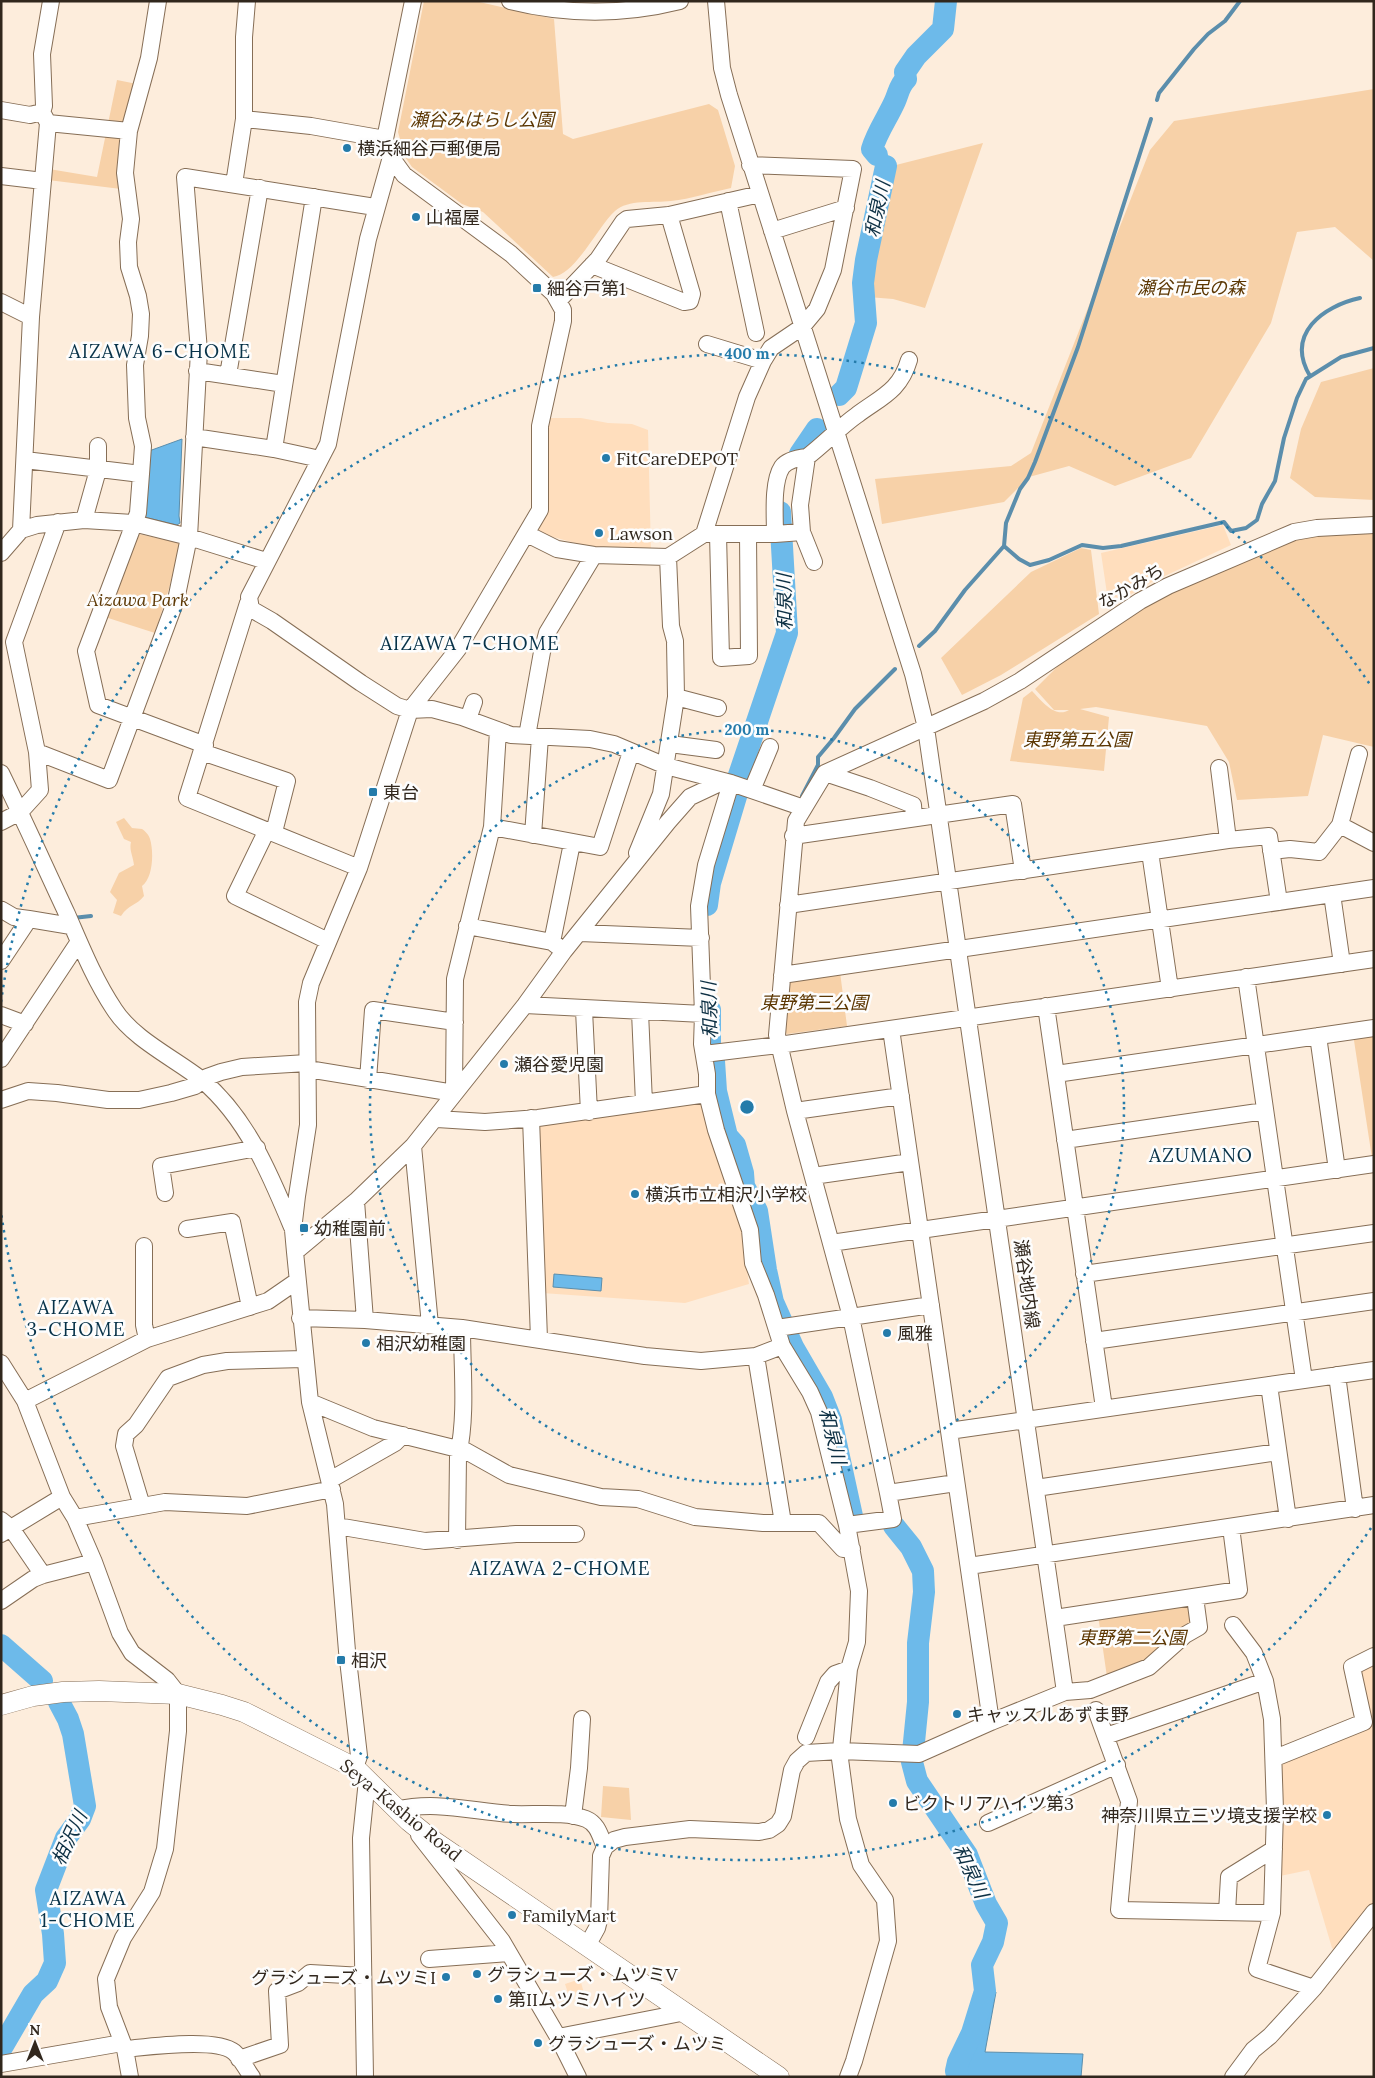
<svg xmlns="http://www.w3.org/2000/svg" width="1375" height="2078" font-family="Lora,'Noto Sans JP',serif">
<rect width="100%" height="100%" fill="#fdeddc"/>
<path fill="#ffdebd" d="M551,418H581L608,423L632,424L648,430L651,552L623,551L586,546L535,532L547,422Z
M1223,525L1231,545L1152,582L1109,607L1101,553Z
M701,1103L740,1220L749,1284L685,1303L542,1293L537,1126Z
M1374,1664V1904L1365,1912L1337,1952L1332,1948L1309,1870L1280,1876V1761L1371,1724L1361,1670Z
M580,1979L584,1993L576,1995L575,1991L568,1993L565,1984Z"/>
<path fill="#f7d1a8" d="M424,1H475L554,19L563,134L573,139L709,104L718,110L735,166L731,188C711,192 691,199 671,201C654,203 628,199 615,211C598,226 576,274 553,277L483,212L462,204L412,167L405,157L398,132Z
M117,80L137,84L121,189L48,180L49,169L97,177Z
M1374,89V261L1335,227L1297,232L1271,323L1191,458L1115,486L1069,466L1029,477L1004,502L882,524L875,479L1011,466L1031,453L1150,150L1174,121Z
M983,143L925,308L893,299L868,297L870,270L892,166Z
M1374,368V500L1315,497L1290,478L1301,429L1321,382Z
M1374,531V747L1323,735L1308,796L1237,800L1229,762L1207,726L1096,707L1080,709L1109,717L1104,771L1010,761L1023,698L1032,691C1041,700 1055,719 1069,710H1054L1035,689L1064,660L1138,607L1293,538Z
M134,533L180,543L170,585L155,633L105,617Z
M1081,548L1091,550L1099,614L1001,675L962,695L941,658L1031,572Z
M124,818L132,828L142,829C145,831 149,835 150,839C154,852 153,878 142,886L144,896C136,906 129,904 121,916L113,913L117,900L110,892L119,873L134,865C133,856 129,850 131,842L124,839L116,822Z
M840,972L847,1026L787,1034L783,1031L788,977Z
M1374,1031V1158H1372L1353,1034Z
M1188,1601L1192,1624L1148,1660L1107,1677L1098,1615Z
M603,1786L629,1788L631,1820L601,1817Z"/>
<path fill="#6dbaea" stroke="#5b8eac" d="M182,439L179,516L180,523L177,525L144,517L149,451Z
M554,1274L602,1278L601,1291L553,1287Z
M985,1991L996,1992L985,2052L1083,2054L1081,2077H961L959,2063L972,2033Z"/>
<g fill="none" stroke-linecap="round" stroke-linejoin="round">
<path stroke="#5b8eac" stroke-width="4" d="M1157,100L1159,93L1194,49L1208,34L1225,21L1240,1
M1310,376C1285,334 1323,306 1360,298
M1004,546L1019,559L1030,565L1049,560L1082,545L1103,548L1121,546L1224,522L1231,531L1246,528L1257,520L1262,504L1275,481L1284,438L1297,398L1306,379L1341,357L1374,348
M919,646L935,631L965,590L1004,546L1006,523L1020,489L1028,478L1035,462L1078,347L1151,119
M802,796L818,765V757L834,738L855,709L895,669
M73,918L91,916"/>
<path stroke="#6dbaea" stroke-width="22" d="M877,155L872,149C877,132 888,117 895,101C899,92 899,86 906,79L905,72L916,56L943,29L946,1
M839,395L846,388L866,323L863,283L866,260L886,166
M800,454L817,429
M707,905L710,883L737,793L738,778L787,633L780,512
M710,1010V1045L714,1061L716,1091L727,1136L735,1145L743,1173L744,1186L757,1211L766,1270L773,1302L793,1347L822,1397L831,1420L852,1516
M894,1526L911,1547L923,1571L924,1592L918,1643V1702L912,1762L917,1781L967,1855L986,1904L997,1923L993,1942L982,1965L985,1991L972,2033L958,2062L956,2071L958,2077
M1,1645L42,1681
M1,2049L33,1994L47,1981L55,1963L53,1934L46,1890L66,1838L80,1819L85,1806L73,1734L68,1719L59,1702"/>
<defs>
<path id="minor" d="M158,1L149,58L129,131L125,173L131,219L128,242L129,267L138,296L141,314L140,336L135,365L137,418L143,446L141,474L138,513L86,651L98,705L205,745
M510,1C566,15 624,15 680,1
M716,1L722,68L729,95L913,674L926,728L1065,1692
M1,110L30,115L42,112L44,106L42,54L51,1
M244,119L311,126L385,139
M48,123L129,131
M391,157L368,239L328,444L249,597L251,609L272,621L361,683L397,706L410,710L432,709L462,717L511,735L590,739L614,744L666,766L731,783L804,808
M1,176L43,181
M234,184L244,119V37L247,1
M728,201L756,333
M772,231L846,208
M592,265L684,302L690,301L692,294L669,215
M559,300L598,259L623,222L627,219L669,215L760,194
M1,302L31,317L21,530
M31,317L48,123L42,112
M707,344L763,361
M197,371L284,384
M228,375L260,188
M194,437L274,449L320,459
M274,449L314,197
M25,460L141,474
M84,520L98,470V446
M527,534L557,549L594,555L668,557L704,534H775L802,532
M704,534L747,397L763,361L771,348L802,327L817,309L833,270L853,169L750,165
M718,534L721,658L749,656L748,534
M775,534C775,517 772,482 782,467C787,460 798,458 807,457
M1,553L21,530L37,525L84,520L133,523L189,537L266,561
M814,562L802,532L800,505L807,457C824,444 840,427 857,415C881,397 900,391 909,360
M248,603L187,798L359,868
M676,697L718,708
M468,719L474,702
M527,736L542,652L547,633L594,555
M670,744L716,750
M37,752L109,780L176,600L189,537L199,351L185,177L375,207
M202,752L287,781L274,832
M1219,768L1228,840
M1,773C24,820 45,867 67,914C81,946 94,979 114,1009C133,1039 174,1058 202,1080C247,1118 270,1174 292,1227
M825,773L870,788L913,805L914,818
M731,783L706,865L699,906L703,1014L702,1044L707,1074V1094L716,1130L750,1230L753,1263L766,1295L782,1346L810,1392L819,1412L847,1525L859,1591L857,1642L849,1669L840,1759L848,1819L861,1865L885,1900L888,1941L854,2061L848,2077
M752,790L770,747
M1,822L20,812L40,790L37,752L14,642L58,522
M1340,825L1374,843
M492,827L600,847L631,752
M267,830L235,896L328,941
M533,835L540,737
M793,836L1013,804L1023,871
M1271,851L1290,849L1319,852L1340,825L1359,754
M1150,852L1170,989
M637,853L661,794L676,697L675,641L671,626L668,557
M1332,894L1342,964
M788,905L1228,840L1269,836L1279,902
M1,911L2,910L14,917L29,919L1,961
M29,919L71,926
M467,926L552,942
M580,933L701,938
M564,951L552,942L572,843
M782,975L1374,888
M1246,977L1304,1380
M525,1005L703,1014
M1046,1006L1104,1408
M584,1010L589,1112
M640,1012L644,1103
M1,1015L25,1024
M891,1029L991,1722
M1318,1036L1337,1170
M704,1054L779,1045L1374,959
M1,1059L78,943
M308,1069L454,1093L455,979L492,827L498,731
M1056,1074L1374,1028
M368,1080L373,1010L455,1022
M1,1100L28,1091L57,1093L108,1100H139L171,1093L195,1086L207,1077L221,1072L242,1067L307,1063
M795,1111L901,1096
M531,1118L539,1339
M437,1119L485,1122L538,1118L707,1094
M1065,1140L1265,1111
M413,1146L430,1325
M813,1176L910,1162
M165,1193L161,1166L257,1148
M356,1201L365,1320
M187,1229L232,1222L250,1307
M831,1243L1374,1164
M144,1246V1325L147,1339
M295,1252L356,1201L413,1146L525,1005L564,951L668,822L690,797L724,781
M1084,1274L1374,1233
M300,1318L365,1320L462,1328L645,1356L701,1361L756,1356L782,1346
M777,1328L931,1305
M1094,1341L1374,1301
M756,1356L783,1523
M1,1363L25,1401L62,1497L75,1518L94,1562L120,1633L132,1653L167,1680L178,1694V1731L165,1849L152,1892L123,1938L106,1979L109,2007L125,2049L130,2077
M1337,1375L1355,1509
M1269,1385L1288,1519
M25,1401L147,1339L268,1301L297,1281
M310,1402L373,1428L466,1451L509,1475L601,1497L638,1499L695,1517L763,1523H819L843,1549H852
M949,1431L1374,1370
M330,1480L395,1443L403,1435
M1036,1488L1278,1452
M888,1493L851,1317L795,1111L777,1035L796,821L825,773L984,701L1020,681L1140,601L1168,586L1294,532L1317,528L1374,525
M142,1506L124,1446L126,1434L136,1425L168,1378L203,1365L227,1361L304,1359
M75,1518L165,1502L247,1506L332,1489
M1,1520L11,1528L43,1575
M847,1525L893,1519L888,1493L956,1483
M337,1526L425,1541L516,1534H576
M1,1534L62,1497
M457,1540L458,1456C467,1415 462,1370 462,1328
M969,1566L1374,1505
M1,1601L33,1579L43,1575L94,1562
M1055,1618L1239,1590L1231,1527
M1233,1625L1254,1653L1265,1681L1272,1719L1275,1810L1272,1913L1257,1969L1314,1988
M1096,1710L1129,1801L1119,1910L1272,1913
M1106,1736L1265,1681
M806,1737L828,1682L835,1674L849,1669
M1275,1758L1364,1722L1352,1667L1374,1656
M355,1768L359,1756L347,1651L335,1504L310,1402L295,1252L293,1230L297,1196L308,1125L307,1002L311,983L359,868L410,710L458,649L540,510V426L563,321V310L554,294L511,254L404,175L391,157L385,139L413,1
M397,1810C435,1800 475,1812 513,1814C534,1815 566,1811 586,1819C598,1824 600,1836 605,1847
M573,1816L579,1768L582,1719
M988,1823L1117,1765
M419,1835L502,1941L558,2037L578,2077
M1227,1912L1229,1877L1274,1849
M587,1946L597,1928L599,1920L601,1856L605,1847L614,1840L625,1837L690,1829L759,1832L769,1830L778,1824L783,1816L792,1770L797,1761L806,1753L840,1751L919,1754L991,1722L1065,1692L1090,1690L1149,1667L1185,1635L1199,1627L1195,1597
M429,1959L509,1953
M558,2037L686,2012
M125,2049C147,2047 216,2037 234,2052C241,2058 246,2069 252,2077
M239,2059L280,2045L277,1991L298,1983L310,1973L363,1976
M1,2064L122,2043
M365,2077L361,1838L367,1780
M1233,2077L1253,2050L1270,2036L1314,1988L1374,1912"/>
<path id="major" d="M1,1705L33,1696L63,1692L99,1691L178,1694L222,1705L244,1712L355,1768L409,1821L435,1842L779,2077"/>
</defs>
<use href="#minor" stroke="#866e56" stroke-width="18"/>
<use href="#major" stroke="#866e56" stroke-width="21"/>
<use href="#minor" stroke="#fff" stroke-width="16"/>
<use href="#major" stroke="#fff" stroke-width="20"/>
</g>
<g fill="none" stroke="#247baa" stroke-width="2.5" stroke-dasharray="2.5 5">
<circle cx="747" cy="1107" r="377"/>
<path d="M1371 1528A753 753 0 0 1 1 1212M1 1002A753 753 0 0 1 1371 686"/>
</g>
<g fill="#247baa" stroke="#fdfdfd" stroke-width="2">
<circle cx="347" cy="148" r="5"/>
<circle cx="416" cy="217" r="5"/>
<rect x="532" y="283" width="10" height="10" rx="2.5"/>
<circle cx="606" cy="458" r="5"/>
<circle cx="599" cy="533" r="5"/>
<rect x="368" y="787" width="10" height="10" rx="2.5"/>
<circle cx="504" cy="1064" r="5"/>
<circle cx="635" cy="1194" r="5"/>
<rect x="299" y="1223" width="10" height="10" rx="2.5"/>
<circle cx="887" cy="1333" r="5"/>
<circle cx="366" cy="1343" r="5"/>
<rect x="336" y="1655" width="10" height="10" rx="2.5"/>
<circle cx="957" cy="1714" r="5"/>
<circle cx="893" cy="1803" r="5"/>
<circle cx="1327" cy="1815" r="5"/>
<circle cx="512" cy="1915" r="5"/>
<circle cx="477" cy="1974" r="5"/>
<circle cx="446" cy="1977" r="5"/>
<circle cx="498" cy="1999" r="5"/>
<circle cx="538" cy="2043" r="5"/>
</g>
<g text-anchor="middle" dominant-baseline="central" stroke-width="5" stroke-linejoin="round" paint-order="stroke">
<g font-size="18" font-style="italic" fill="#5c3703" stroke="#fdfdfd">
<text x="482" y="119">瀬谷みはらし公園</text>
<text x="1191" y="287">瀬谷市民の森</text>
<text x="138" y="599">Aizawa Park</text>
<text x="1077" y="739">東野第五公園</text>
<text x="814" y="1002">東野第三公園</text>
<text x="1132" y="1637">東野第二公園</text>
</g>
<g font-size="18" fill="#31271d" stroke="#fdfdfd" text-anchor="start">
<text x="357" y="148">横浜細谷戸郵便局</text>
<text x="426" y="217">山福屋</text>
<text x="547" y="288">細谷戸第1</text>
<text x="616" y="458">FitCareDEPOT</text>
<text x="609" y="533">Lawson</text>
<text x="383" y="792">東台</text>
<text x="514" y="1064">瀬谷愛児園</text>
<text x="645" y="1194">横浜市立相沢小学校</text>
<text x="314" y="1228">幼稚園前</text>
<text x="897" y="1333">風雅</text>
<text x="376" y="1343">相沢幼稚園</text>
<text x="351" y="1660">相沢</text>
<text x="967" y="1714">キャッスルあずま野</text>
<text x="903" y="1803">ビクトリアハイツ第3</text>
<text x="1317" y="1815" text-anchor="end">神奈川県立三ツ境支援学校</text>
<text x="522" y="1915">FamilyMart</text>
<text x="487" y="1974">グラシューズ・ムツミV</text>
<text x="436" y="1977" text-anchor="end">グラシューズ・ムツミI</text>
<text x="508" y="1999">第IIムツミハイツ</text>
<text x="548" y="2043">グラシューズ・ムツミ</text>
</g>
<g font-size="18" fill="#31271d" stroke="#fdfdfd">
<text transform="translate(1131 586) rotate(-30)">なかみち</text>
<text transform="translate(1027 1284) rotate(82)">瀬谷地内線</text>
<text transform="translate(401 1810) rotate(39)">Seya-Kashio Road</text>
</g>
<g font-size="19" font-style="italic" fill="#0c2f43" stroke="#fdfdfd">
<text transform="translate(877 209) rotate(-78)">和泉川</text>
<text transform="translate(784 602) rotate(-91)">和泉川</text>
<text transform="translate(709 1010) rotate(-92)">和泉川</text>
<text transform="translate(833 1436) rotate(76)">和泉川</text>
<text transform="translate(69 1838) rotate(-65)">相沢川</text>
<text transform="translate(971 1871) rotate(65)">和泉川</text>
</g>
<g font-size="19" letter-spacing="1" fill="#073248" stroke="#fdfdfd">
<text x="160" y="351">AIZAWA 6-CHOME</text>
<text x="470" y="643">AIZAWA 7-CHOME</text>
<text x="1201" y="1155">AZUMANO</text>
<text x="76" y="1307">AIZAWA<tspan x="76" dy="22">3-CHOME</tspan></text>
<text x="560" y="1568">AIZAWA 2-CHOME</text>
<text x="88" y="1898">AIZAWA<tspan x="88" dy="22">1-CHOME</tspan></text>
</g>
</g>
<circle cx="747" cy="1107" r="8" fill="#247baa" stroke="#fdfdfd" stroke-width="2.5"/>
<g font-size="15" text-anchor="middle" font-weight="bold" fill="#247baa" stroke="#fdfdfd" stroke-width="5" stroke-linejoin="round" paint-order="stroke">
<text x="747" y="359">400 m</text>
<text x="747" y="735">200 m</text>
</g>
<rect width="1375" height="2078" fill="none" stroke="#31271d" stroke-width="5"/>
<g transform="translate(35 2043)" stroke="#fdfdfd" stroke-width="4" paint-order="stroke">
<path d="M0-4L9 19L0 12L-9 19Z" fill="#31271d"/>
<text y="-8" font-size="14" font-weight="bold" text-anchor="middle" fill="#31271d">N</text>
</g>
</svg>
